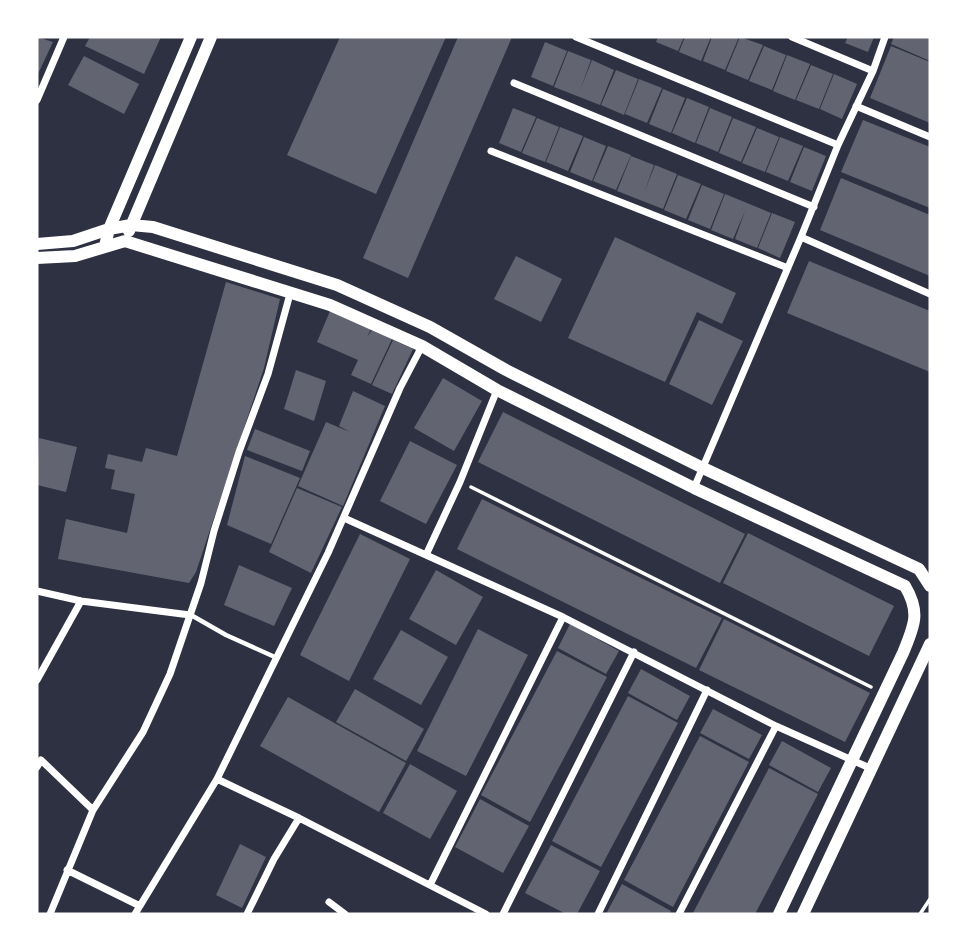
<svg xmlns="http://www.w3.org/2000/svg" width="967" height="951" font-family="'PT Sans Narrow',sans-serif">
<rect width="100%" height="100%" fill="#2d3142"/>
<path fill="#626471" d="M37,37L53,42L37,76Z
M90,37H161L144,74L85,46Z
M340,37H446L376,194L287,155Z
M458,37H512L408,278L363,258Z
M658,37H684L678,51L656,42Z
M685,37H711L701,61L679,52Z
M712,37H739L725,70L703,61Z
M740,37L763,45L748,80L726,71Z
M848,37H874L868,52L845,43Z
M894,37H930V61L891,44Z
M545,42L567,51L553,86L531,77Z
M764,46L786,55L772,90L749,81Z
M891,46L930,62V123L870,98Z
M568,51L591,60L580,90L592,60L614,70L600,105L554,87Z
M787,55L810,64L795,100L773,91Z
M84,56L139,84L124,114L68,85Z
M811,65L833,74L819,109L796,100Z
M616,70L638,79L624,115L601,105Z
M834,74L857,84L842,119L820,109Z
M639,79L662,88L647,123L625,114Z
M663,89L685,98L671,133L649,124Z
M687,98L709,107L695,143L672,133Z
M513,108L536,117L521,152L499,143Z
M710,108L732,117L718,152L696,143Z
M537,118L559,127L545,162L522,153Z
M733,118L756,127L741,162L719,153Z
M863,120L930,147V208L841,172Z
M560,127L583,136L568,171L546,162Z
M757,128L779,137L765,172L742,163Z
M584,137L606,146L592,181L570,172Z
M780,137L803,146L788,181L766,172Z
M608,146L631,155L616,190L593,181Z
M804,147L826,156L812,191L790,182Z
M631,156L654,165L644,193L655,165L677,174L663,209L617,191Z
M678,175L701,184L686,219L664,210Z
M841,178L930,215V276L820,230Z
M702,185L724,194L710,229L688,220Z
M725,194L771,213L757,248L735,239L745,211L733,239L711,230Z
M772,213L795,222L780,258L758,248Z
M615,237L736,293L722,324L697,312L665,382L568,338Z
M516,256L562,279L541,322L494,299Z
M809,261L930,311V372L787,313Z
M226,282L280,299L264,368L196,572L189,583L58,559L66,519L127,533L135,494L111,489L115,470L105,468L108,454L142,462L146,448L177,456Z
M330,311L371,329L367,337L372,330L392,339L371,384L351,375L358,360L317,342Z
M699,320L743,341L712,405L669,384Z
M393,340L413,349L392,394L372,385Z
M296,370L326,381L314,421L284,409Z
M443,378L482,401L454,451L414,428Z
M353,391L385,406L343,506L298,486L326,422L350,432L339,426Z
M503,412L745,534L720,583L478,462Z
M255,429L310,451L302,471L247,450Z
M39,438L77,447L66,492L37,485Z
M410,441L457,465L426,524L380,501Z
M245,456L300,478L271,544L227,525Z
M297,488L342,507L311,573L269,552Z
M482,499L722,618L696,668L457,549Z
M748,533L894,606L869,656L723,583Z
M360,534L410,559L349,681L300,655Z
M239,565L292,588L274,626L224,605Z
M436,570L483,597L456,645L409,619Z
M724,619L870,693L845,742L699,670Z
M570,624L619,651L606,674L558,648Z
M478,629L528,655L466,776L417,751Z
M401,630L448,657L421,705L373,679Z
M557,651L607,677L530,822L481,795Z
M641,669L690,696L677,720L628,693Z
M355,689L424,729L406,761L336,722Z
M628,696L678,723L601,867L552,841Z
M288,697L406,763L379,812L260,746Z
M713,709L762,735L749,759L700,733Z
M700,736L749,762L673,907L624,880Z
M782,741L831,768L818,792L769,765Z
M410,764L457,791L430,839L383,813Z
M769,768L818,794L755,914H696L693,913Z
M480,799L529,826L503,873L455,847Z
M240,844L266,857L242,908L216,895Z
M551,845L600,871L577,914H566L525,893Z
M622,884L671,911L669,914H606Z"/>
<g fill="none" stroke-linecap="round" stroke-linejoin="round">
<path stroke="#fff" stroke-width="3.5" d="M471,487L871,687
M920,914L930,899"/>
<path stroke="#fff" stroke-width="4.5" d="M191,615L226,635L277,658"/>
<path stroke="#fff" stroke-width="7" d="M576,37L838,145
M792,37L873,71
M514,83L814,207
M37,100L64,37
M856,106L930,137
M491,151L788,268
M801,237L930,294
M497,390L460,482L426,555L563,617L776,726L872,769
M694,488L801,237L838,145L873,71L885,37
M344,518L426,555
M37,591L81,601L190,615
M37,680L81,601
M37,767L41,760L93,810
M217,779L299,818L486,914
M67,870L140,906
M430,885L563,617
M329,902L345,914
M50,914L93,810L143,732L170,674L201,583L214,531L239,452L268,374L290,294
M135,914L217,779L328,553L400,388L422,346
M247,914L274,859L299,818
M503,914L634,652
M598,914L707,690
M679,914L776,726"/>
<path stroke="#fff" stroke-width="12" d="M129,231L211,37
M125,241L330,305L422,346L497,390L694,488L905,586C921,613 914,626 903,653L779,914
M37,244L73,241L109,229L131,225L153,227L337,285L430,327L506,370L703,468L919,569L930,586
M105,246L109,229L191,37
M37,258L75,256L125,241
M803,914L930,644"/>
</g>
<rect width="967" height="951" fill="none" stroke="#ffffff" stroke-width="77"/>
</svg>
